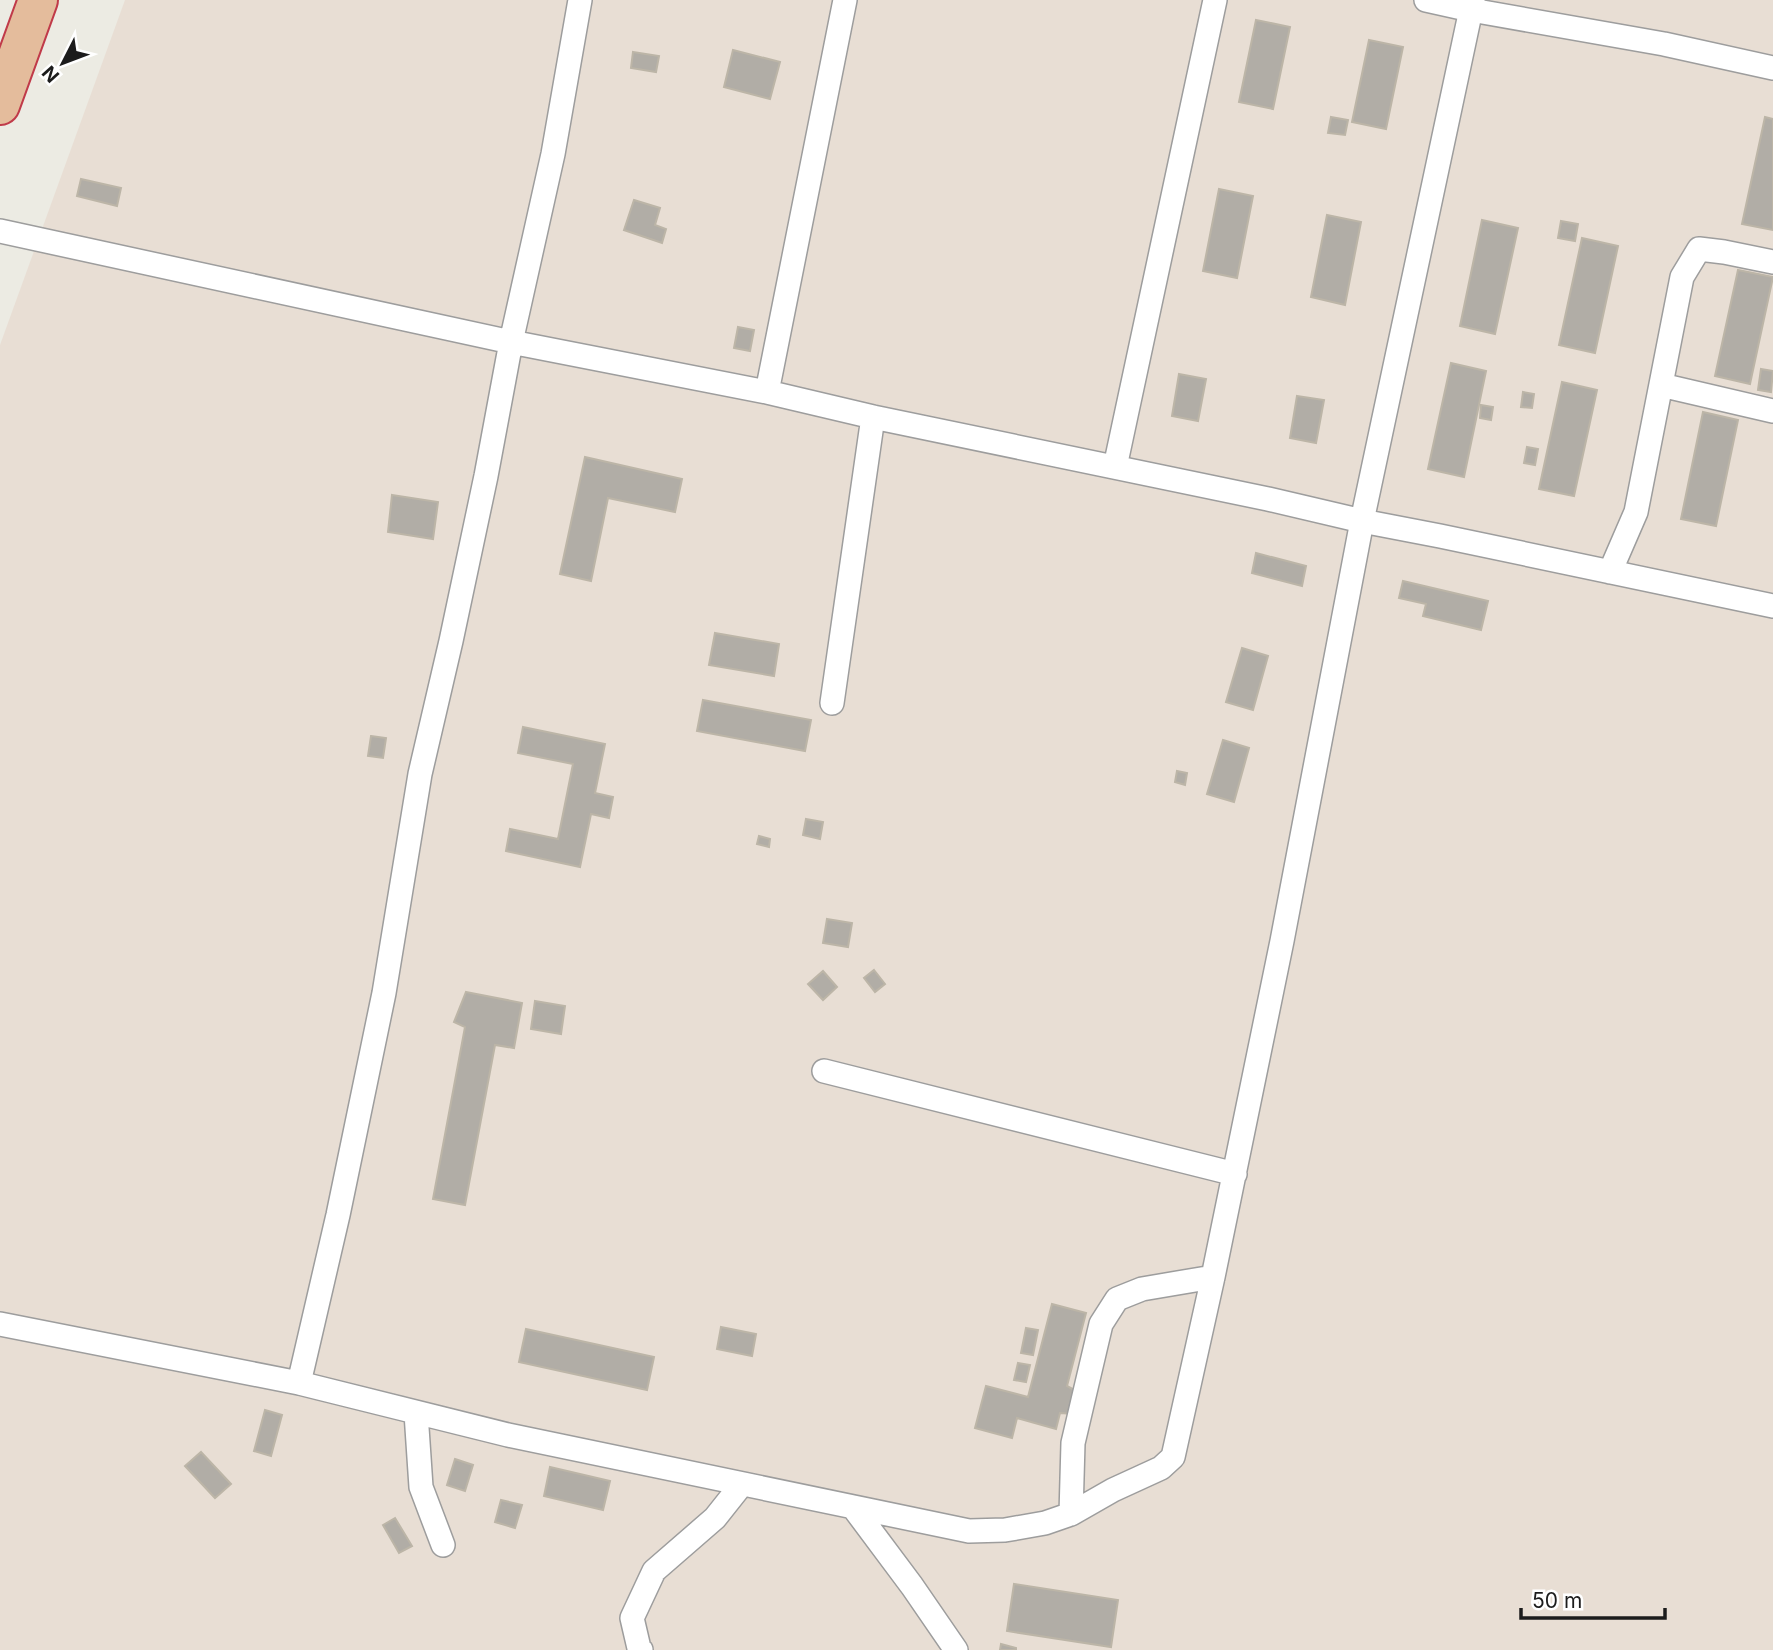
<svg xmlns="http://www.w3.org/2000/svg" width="1773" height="1650" font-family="Inter,sans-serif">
<rect width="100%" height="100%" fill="#ecebe3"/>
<path fill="#e8ded4" d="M125,0H1773V1650H0V345Z"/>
<path fill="#b1ada6" stroke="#bcb5a7" stroke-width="2" d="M1256,20L1290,27L1273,109L1239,102Z
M1369,40L1403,47L1386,129L1352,122Z
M733,50L780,62L770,99L724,87Z
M633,52L659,56L656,72L631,68Z
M1331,117L1348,120L1345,135L1328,133Z
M1765,117L1773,119V230L1742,224Z
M81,179L121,188L117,206L77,196Z
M1219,189L1253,196L1237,278L1203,271Z
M634,200L660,208L655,225L666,229L662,243L624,230Z
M1327,215L1361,222L1345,305L1311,297Z
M1482,220L1518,228L1495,334L1460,326Z
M1561,221L1578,224L1575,241L1558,238Z
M1582,238L1618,246L1595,353L1559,345Z
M1738,270L1773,277L1750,384L1715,376Z
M738,327L754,330L750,351L734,348Z
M1451,363L1486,371L1464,477L1428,469Z
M1761,369L1773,371L1771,392L1758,390Z
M1179,374L1206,379L1198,421L1172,416Z
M1562,382L1597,390L1574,496L1539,489Z
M1523,392L1534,394L1532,408L1521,407Z
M1297,396L1324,400L1316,443L1290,438Z
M1481,405L1493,407L1491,420L1480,418Z
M1703,412L1738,420L1716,526L1681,519Z
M1527,447L1538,449L1535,465L1524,463Z
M585,457L682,479L675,512L608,498L591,581L560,574Z
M392,495L438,502L433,539L388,532Z
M1256,553L1306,566L1302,586L1252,573Z
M1403,581L1488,601L1481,630L1423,616L1426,604L1399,598Z
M715,633L779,644L774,676L709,665Z
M1242,648L1268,656L1253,710L1226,702Z
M703,700L811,720L805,751L697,731Z
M523,727L605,744L595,793L613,797L609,818L591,814L580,867L506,851L510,829L558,839L573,764L518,753Z
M371,736L386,738L383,758L368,756Z
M1223,740L1249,748L1234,802L1207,794Z
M1177,771L1187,773L1185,785L1175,782Z
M806,819L823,822L820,839L803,835Z
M759,836L770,839L769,847L757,844Z
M827,919L852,923L848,947L823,943Z
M874,970L885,984L875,992L864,978Z
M823,971L837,987L823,1000L808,984Z
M466,992L522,1003L514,1048L495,1045L465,1205L433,1199L465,1027L454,1022Z
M535,1001L565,1006L561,1034L531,1029Z
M1052,1304L1086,1313L1067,1386L1080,1393L1074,1414L1060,1413L1056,1429L1017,1418L1012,1438L975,1428L986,1386L1028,1397Z
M721,1327L756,1334L752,1356L717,1349Z
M1026,1328L1038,1330L1033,1355L1021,1353Z
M526,1329L654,1357L647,1390L519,1362Z
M1018,1363L1030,1365L1026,1382L1014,1380Z
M265,1410L282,1415L271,1456L254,1451Z
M201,1452L231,1484L215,1498L185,1466Z
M455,1459L473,1465L465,1491L447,1485Z
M550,1467L610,1481L603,1510L544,1496Z
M501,1500L522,1505L515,1528L495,1522Z
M395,1518L412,1546L399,1553L383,1525Z
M1014,1584L1118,1600L1111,1647L1007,1631Z
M1001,1644L1016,1648V1650H1000Z"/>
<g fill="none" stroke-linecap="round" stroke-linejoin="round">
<defs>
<path id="minor" d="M1426,0L1471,10L1664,44L1773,68
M0,231L511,342L767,392L873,417L1268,499L1362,521L1440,536L1773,606
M1661,385L1773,411
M767,392L845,0
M1115,467L1215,0
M1610,572L1636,512L1682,277L1699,249L1724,252L1773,262
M832,703L873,417
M824,1071L1235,1174
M0,1324L299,1383L508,1435L969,1531L1005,1530L1045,1523L1071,1514L1113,1490L1161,1468L1173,1457L1213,1277L1282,941L1362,521L1473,0
M299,1383L338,1215L384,993L420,774L451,641L486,476L511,342L553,154L580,0
M416,1413L421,1487L443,1545
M853,1507L912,1586L956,1650
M1071,1514L1073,1443L1101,1324L1117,1299L1142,1289L1213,1277
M641,1650L639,1648L632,1618L654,1571L715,1518L742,1484"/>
<path id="trunk" d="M0,105L38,0"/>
</defs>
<use href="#minor" stroke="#9d9d9d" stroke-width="26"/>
<use href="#trunk" stroke="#c03a49" stroke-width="42"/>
<use href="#minor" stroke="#fff" stroke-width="23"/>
<use href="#trunk" stroke="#e4bc9c" stroke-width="38"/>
</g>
<g transform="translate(63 63) rotate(228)" stroke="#ffffff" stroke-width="5" paint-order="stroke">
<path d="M0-5L12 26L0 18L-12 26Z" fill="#1c1c1c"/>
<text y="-10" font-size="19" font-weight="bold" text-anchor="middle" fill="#1c1c1c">N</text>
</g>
<path d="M1521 1608v10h144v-10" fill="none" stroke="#1c1c1c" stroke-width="3.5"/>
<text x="1532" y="1608" font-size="21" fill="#1c1c1c" stroke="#ffffff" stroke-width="5" paint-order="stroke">50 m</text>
</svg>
